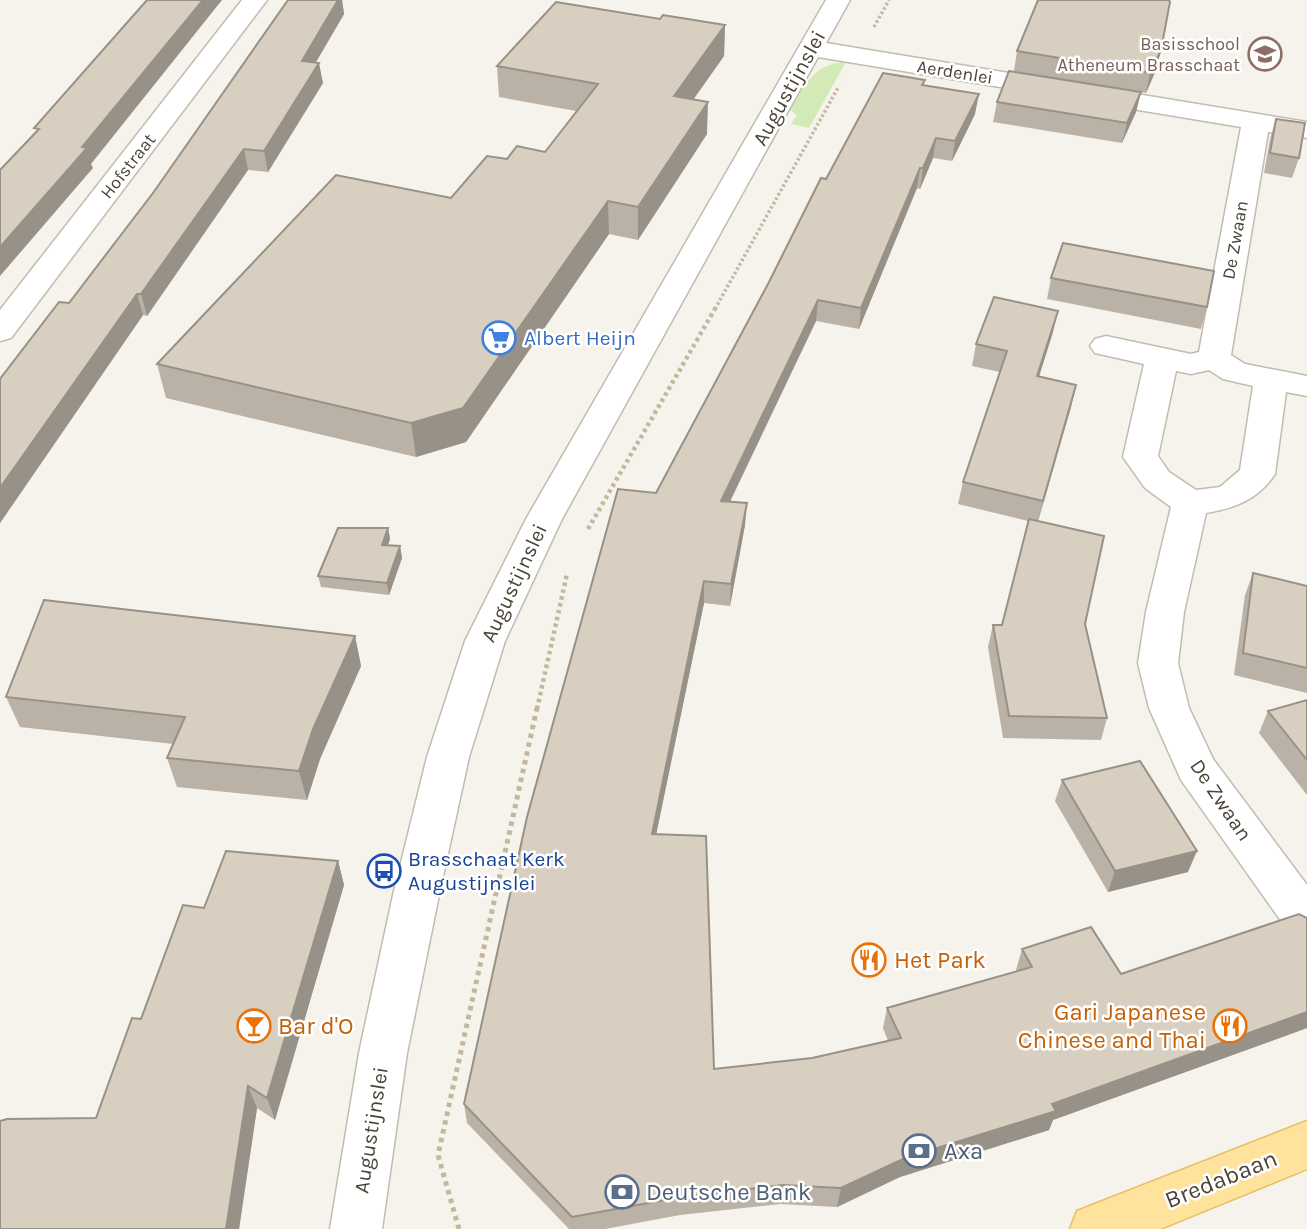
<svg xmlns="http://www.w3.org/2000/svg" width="1307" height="1229" font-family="Karla,sans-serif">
<rect width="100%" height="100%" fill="#f6f3ec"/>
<path fill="#d2eab5" d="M846,62L809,128L791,124L797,115L790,110C805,85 814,63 846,62Z"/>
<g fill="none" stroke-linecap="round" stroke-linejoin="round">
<defs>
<path id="minor" d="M242,0H267L11,338L0,341V310Z
M826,0H850L826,43L1307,122V138L1268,132L1231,355L1245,364L1307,376V396L1286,392L1275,474C1258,500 1235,508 1206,513L1184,612L1178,663L1189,708L1213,759L1307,885V941L1291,935L1181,780L1149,708L1138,663L1146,612L1171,507L1145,488L1123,457L1144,364L1095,353L1090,346L1095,339L1106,336L1191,354L1199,352L1241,127L818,57L562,519L505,641L469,757L439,895L407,1053L382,1229H330L359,1053L393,895L427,757L465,641L526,519ZM1209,370L1223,379L1253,386L1240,470L1220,487L1196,490L1169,472L1158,456L1176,371L1191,374Z"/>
<path id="major" d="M1307,1121V1169L1160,1229H1070L1077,1211Z"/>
</defs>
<use href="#minor" stroke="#c2bbae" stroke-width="3"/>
<use href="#major" stroke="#e6c16a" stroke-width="3"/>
<path stroke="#c4b79f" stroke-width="3.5" stroke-dasharray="2.5 2.5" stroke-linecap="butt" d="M874,27L889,0
M715,309L839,86"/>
<path stroke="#c4b79f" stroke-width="4.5" stroke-dasharray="3.5 3.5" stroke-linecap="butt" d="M588,529L716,307
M537,709L567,574"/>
<path stroke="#c4b79f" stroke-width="5" stroke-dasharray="4.5 4.5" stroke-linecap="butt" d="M459,1229L438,1155L537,708"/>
<use href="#minor" fill="#fff" fill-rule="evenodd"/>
<use href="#major" fill="#ffe39c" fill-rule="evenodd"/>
</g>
<path fill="#bab2a6" d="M288,0H342L344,14L316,62L323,83L268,172L248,170L147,316L143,315L0,523V379L69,303L153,193Z
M660,19L725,25L724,56L693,100L707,134L638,240L609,234L466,442L416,457L166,398L157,364L451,198L507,159L545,152L576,111L499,97L497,66Z
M1161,50L1156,70L1146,93L1014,71L1017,51Z
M924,85L975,114L952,161L933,158L920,189L917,188L859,329L816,321L730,502L745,525L730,606L704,603L656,834L714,1069L812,1058L888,1041L883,1028L887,1008L1016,971V970L1022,949L1121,974L1307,918V1028L1053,1120L1049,1130L900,1177L837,1207L780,1204L680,1215L605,1229H569L467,1123L464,1104L656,493L826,179Z
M1141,92L1136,112L1122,143L993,122L997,102Z
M1276,119L1299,158L1292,178L1264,173L1270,139Z
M1051,278L1207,307L1201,329L1047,299Z
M1053,332L1039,377L1071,407L1038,522L1085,624L1107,718L1101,740L1003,738L988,647L993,625H1002L1028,521L958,504L963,482L1000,372L972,366L976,344Z
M388,528L390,539L388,545L400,546L402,558L389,595L321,587L318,576Z
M1253,573L1307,586V693L1234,675L1245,595Z
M355,636L361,666L320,759L307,800L177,787L167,758L173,744L20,727L6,697Z
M1307,700V795L1259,733L1268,711Z
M1062,780L1188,872L1108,892L1055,801Z
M338,861L344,885L275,1120L257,1108L239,1229H0L96,1118L141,1019Z"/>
<path fill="#979187" d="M203,0H222L91,164L93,168L0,276V247Z
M338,0H342L344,14L305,81L302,61Z
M725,25L724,56L673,128L674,96Z
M1161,50L1156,70L1146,93L1150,73Z
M319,63L323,83L268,172L264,151Z
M1141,92L1136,112L1122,143L1127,123Z
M979,94L975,114L952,161L955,141Z
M708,102L707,134L638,240V207Z
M936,138L933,158L920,189L923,168Z
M244,149L248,170L147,316L141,294Z
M920,168L917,188L859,329L861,308Z
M608,201L609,234L466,442L416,457L411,423Z
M137,294L143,315L0,523V488Z
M818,300L816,321L720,522L721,501Z
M1058,311L1053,332L1032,398L1037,376Z
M1076,385L1071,407L1037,523L1043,501Z
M747,503L745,525L730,606L731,584Z
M388,528L390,539L384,556L382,545Z
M400,546L402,558L389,595L387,583Z
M704,581V603L652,855V834Z
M355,636L361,666L320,759L307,800L299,771L313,729Z
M1197,851L1188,872L1108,892L1115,871Z
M338,861L344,885L275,1120L267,1098Z
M1307,1012V1028L1053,1120L1049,1130L900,1177L837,1207L841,1188L905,1158Z
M248,1086L257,1108L239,1229H226Z"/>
<path fill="#d8cfc1" stroke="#979187" stroke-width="2" d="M147,0H203L82,147L87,148L0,247V170L39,129L34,128Z
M288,0H338L302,61L319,63L264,151L244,149L141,294H137L0,488V379L59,302L69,303L153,193Z
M1038,0H1169L1170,2L1161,50L1150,73L1017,51Z
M556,2L660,19L663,15L725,25L674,96L708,102L638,207L608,201L463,408L411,423L157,364L336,175L451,198L487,156L507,159L517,146L545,152L598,84L497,66Z
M1009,71L1141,92L1127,123L997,102Z
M883,73L925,80L922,85L979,94L955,141L936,138L923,168H920L861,308L818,300L721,501L747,503L731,584L704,581L652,834L706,836L714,1069L812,1058L901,1038L887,1008L1032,967L1022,949L1091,927L1121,974L1299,914L1307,918V1012L1052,1104L1056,1111L905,1158L841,1188L783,1185L681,1197L572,1217L464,1104L527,817L618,489L656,493L768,284L821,178L826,179Z
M1276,119L1305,123L1299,158L1270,153Z
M1063,243L1214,271L1207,307L1051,278Z
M994,297L1058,311L1037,376L1076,385L1043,501L963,482L1007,351L976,344Z
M1029,519L1104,536L1085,624L1107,718L1009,716L993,625H1002Z
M338,528H388L382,545L400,546L387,583L318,576Z
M1253,573L1307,586V668L1243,653Z
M44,600L355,636L313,729L299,771L167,758L185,717L6,697Z
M1307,700V760L1268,711Z
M1140,761L1197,851L1115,871L1062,780Z
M226,851L338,861L267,1098L248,1086L226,1229H0V1121L7,1119L96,1118L132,1018L141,1019L183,905L204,908Z"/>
<defs>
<symbol id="school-ring" viewBox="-11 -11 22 22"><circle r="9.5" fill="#fff" stroke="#8d6e63" stroke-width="1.5"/><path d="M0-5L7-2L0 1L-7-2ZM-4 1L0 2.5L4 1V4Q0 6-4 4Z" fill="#8d6e63"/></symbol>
<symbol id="supermarket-ring" viewBox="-11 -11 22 22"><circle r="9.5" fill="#fff" stroke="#3f7fe0" stroke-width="1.5"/><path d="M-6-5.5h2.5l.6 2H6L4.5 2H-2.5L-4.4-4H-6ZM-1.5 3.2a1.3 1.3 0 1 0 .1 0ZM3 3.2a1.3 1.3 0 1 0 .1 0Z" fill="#3f7fe0"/></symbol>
<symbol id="bus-ring" viewBox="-11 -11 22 22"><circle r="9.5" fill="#fff" stroke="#1a4fb4" stroke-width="1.5"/><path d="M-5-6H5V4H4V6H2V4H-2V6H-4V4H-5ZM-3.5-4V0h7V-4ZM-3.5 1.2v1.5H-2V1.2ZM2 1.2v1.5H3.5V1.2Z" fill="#1a4fb4"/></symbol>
<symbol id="restaurant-ring" viewBox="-11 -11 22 22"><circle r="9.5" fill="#fff" stroke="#e8710a" stroke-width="1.5"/><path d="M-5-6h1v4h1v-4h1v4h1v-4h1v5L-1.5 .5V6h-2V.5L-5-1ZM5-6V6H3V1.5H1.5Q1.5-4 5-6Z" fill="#e8710a"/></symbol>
<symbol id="bar-ring" viewBox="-11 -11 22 22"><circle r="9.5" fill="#fff" stroke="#e8710a" stroke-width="1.5"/><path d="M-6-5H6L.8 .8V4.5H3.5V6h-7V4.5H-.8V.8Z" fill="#e8710a"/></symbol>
<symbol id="bank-ring" viewBox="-11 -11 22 22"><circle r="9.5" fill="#fff" stroke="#5c6f8a" stroke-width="1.5"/><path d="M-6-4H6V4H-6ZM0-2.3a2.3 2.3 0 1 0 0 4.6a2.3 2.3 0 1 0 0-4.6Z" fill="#5c6f8a"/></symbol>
</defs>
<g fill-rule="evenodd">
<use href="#school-ring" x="1246" y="35" width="38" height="38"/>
<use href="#supermarket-ring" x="480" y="319" width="38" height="38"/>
<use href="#bus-ring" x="365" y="852" width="38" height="38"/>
<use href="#restaurant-ring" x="850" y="941" width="38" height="38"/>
<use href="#bar-ring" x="235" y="1007" width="38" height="38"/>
<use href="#restaurant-ring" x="1211" y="1007" width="38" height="38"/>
<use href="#bank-ring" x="900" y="1132" width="38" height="38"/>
<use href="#bank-ring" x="603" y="1173" width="38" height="38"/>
</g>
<g text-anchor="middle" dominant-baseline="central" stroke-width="5" stroke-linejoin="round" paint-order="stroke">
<g font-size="18" fill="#785e54" stroke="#fff" text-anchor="end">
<text x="1240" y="44">Basisschool<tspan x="1240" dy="21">Atheneum Brasschaat</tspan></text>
</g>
<g font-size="18" fill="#4b4439" stroke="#fff">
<text transform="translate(955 72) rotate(9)">Aerdenlei</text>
<text transform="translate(128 166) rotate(-52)">Hofstraat</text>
<text transform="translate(1235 240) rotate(-80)">De Zwaan</text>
</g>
<g font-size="21" fill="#4b4439" stroke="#fff">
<text transform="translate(789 88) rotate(-61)">Augustijnslei</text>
<text transform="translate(514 583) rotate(-65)">Augustijnslei</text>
<text transform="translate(1221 800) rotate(56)">De Zwaan</text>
<text transform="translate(371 1130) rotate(-81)">Augustijnslei</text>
</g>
<g font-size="21" fill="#366cbe" stroke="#fff" text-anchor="start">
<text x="524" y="338">Albert Heijn</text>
</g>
<g font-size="21" fill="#164399" stroke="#fff" text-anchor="start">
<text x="408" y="859">Brasschaat Kerk<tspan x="408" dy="24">Augustijnslei</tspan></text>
</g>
<g font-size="24" fill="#c56008" stroke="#fff" text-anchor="start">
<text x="894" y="960">Het Park</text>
<text x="1206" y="1012" text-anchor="end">Gari Japanese<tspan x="1206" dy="28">Chinese and Thai</tspan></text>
<text x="278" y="1026">Bar d'O</text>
</g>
<g font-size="24" fill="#4e5e75" stroke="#fff" text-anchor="start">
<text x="944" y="1151">Axa</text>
<text x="646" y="1192">Deutsche Bank</text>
</g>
<g font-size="24" fill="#4b4439" stroke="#fff">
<text transform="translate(1221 1179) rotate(-22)">Bredabaan</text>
</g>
</g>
</svg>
